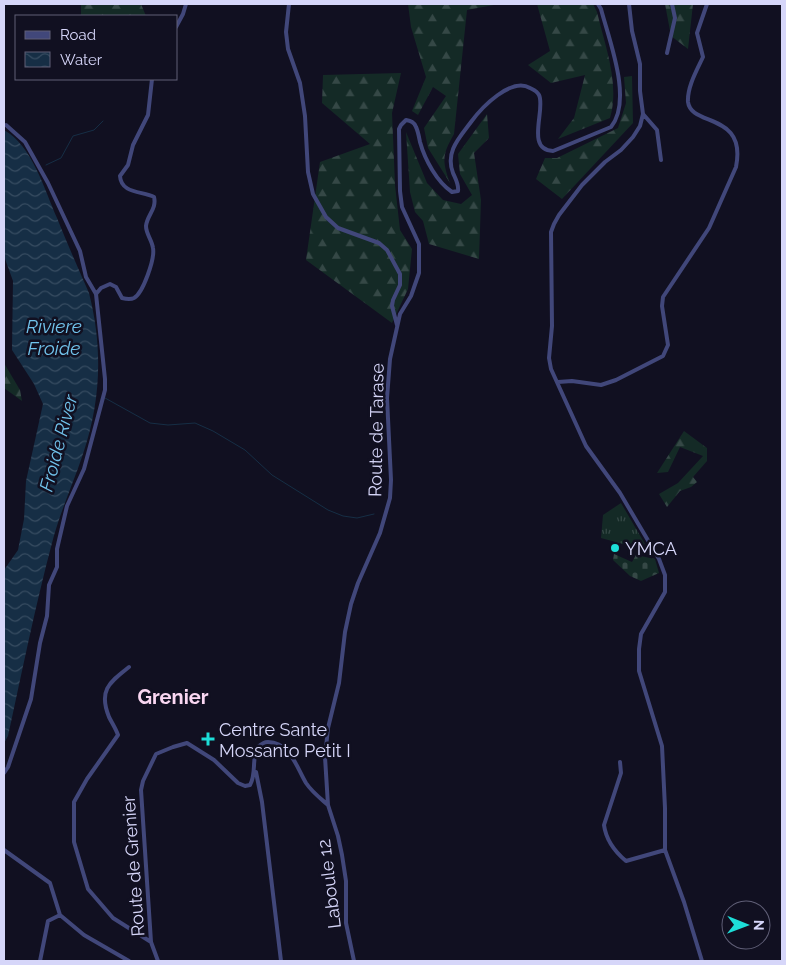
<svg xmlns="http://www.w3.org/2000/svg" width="786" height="965" font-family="Raleway,sans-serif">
<defs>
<pattern id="grass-tufts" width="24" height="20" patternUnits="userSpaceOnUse" patternTransform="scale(1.25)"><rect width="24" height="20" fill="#142a26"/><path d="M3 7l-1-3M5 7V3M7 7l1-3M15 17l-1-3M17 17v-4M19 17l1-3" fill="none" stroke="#354846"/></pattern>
<pattern id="forest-firs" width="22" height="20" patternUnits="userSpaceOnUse" patternTransform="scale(1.25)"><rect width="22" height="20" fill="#142a26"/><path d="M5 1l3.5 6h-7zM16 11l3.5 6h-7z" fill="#354846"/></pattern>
<pattern id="cemetery-stones" width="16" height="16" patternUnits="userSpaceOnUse" patternTransform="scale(1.25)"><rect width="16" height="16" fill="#142a26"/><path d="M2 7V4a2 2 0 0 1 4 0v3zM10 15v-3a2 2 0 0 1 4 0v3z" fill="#354846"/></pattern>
<pattern id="water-waves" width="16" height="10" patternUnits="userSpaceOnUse" patternTransform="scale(1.25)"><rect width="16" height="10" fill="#162e45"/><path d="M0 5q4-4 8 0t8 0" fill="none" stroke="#374c61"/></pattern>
</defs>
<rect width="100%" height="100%" fill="#111021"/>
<path fill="url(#grass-tufts)" d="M621,503L645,544L638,548L601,538L603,515Z"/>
<path fill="url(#forest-firs)" d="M81,4H141L146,16H81Z
M408,4H499L467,10L454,134C442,155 442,161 450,183L428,148L424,128L446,96L433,87L418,115L412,111L426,77L411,27Z
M537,4H593L597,12C605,46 620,84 610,118L558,139L574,118L585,75L551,83L528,65L550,51Z
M665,4H693L688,49L671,36Z
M401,73L392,113L395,185L400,230L412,249L408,289L392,323L306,260L320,162L370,144L322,103L323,75Z
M632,76L633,123L562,199L536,179L545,158H557L618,128L626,103L624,77Z
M487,114L489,138L474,153L481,200L479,259L429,244L423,221L415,212L410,192L406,132L427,183L443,200L461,204L472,195L460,174L458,154Z
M4,363L20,390L22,401L4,388Z
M684,431L707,448V461L693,477L697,482L691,487L680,491L667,507L659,494L678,483L703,456L680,447L668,472L657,473Z"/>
<path fill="url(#cemetery-stones)" d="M614,554L632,562L636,555L655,559L659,573L641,581L630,576L613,560Z"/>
<path fill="url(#water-waves)" d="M4,130C32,145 45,191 57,218C67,243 78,268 89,293C103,348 101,400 83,454C73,484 60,512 52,543C35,607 22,672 8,736L4,743V570L18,550L24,519L26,481L43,404L34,384L12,350L13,281L4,256Z"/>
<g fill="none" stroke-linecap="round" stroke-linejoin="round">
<path stroke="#162e45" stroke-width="1" d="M46,165L61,158L73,136L94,130L103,121
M105,398L150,423L168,425L195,423L213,431L245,450L272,475L328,510L343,516L357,518L374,514"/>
<path stroke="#41477a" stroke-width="4" d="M289,4L286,32L288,49L300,83L305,116L308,172L313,194L326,217L338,228L379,243L387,250L400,274V285L393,300L392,306L397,325
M629,4L632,31L640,64V91L643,114L640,126L633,137L621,150L605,162L582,185L559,215L554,224L551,232L552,326L549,358L551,369L586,446L620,493L659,559L665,575V592L641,634L639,649V671L662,746L665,808V850L684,902L702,961
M176,27L183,14L186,4
M667,53L675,18L672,4
M643,114L657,130L661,160
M96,294L101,288L110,284L116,287L122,298C126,299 130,300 134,298C143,293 155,259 153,248C152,240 146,234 146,226C147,215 157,209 154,197C143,191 121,194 120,176L128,165L133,145L148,115L152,79
M558,382L572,381L601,385L616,380L663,356L668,345L662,306L663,297L709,228L736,167C747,112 691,127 688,102C687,87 697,70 703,57L697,33L707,4
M129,667C110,682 98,690 109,717C112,723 116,729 118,735L87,779L74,802V842L88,889L113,918L151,942
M620,762L621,773L604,825C606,840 614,851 626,861L665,850
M256,772L262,802L281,961
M4,773L8,767L31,699L40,643L47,616L49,585L57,567V549L67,506L84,469L105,390V379L96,294L86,277L80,251L48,183L25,142L6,125
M4,850L50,883L60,915L84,935L129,961
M40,961L48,921L60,915
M158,961L151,942L141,790L143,781L156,754L173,747L187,743L214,760L238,783L245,786L250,785C257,773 251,758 258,747C261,744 264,742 268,742C290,742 297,768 306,783C312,792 320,798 328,805
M354,961L346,923V881L342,855L338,836L328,805L325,757L328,728L339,683L345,632L351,604L358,583L380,533L390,498L391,480L387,398L390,359L400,314L411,296L419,273V244L402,207L400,191L399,129L401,125L406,120C411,121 414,122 416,127C418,131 419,137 420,142C425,160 437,182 452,192L458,191C459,184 455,178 453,173C445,152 459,138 471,122C482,107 511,77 530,88C534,90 537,91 539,95C546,109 525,150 553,151L611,127C633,100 609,40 601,9L598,4"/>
</g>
<g fill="#1dded8" stroke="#111021" stroke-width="2">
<circle cx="615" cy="548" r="5"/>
<path d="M205.5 731.5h5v5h5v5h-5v5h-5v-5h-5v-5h5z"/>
</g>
<g text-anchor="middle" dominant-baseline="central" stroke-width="5" stroke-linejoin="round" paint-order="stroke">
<g font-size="18" fill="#d6d6f9" stroke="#111021">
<text transform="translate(376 430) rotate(-89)">Route de Tarase</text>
<text transform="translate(133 866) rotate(-94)">Route de Grenier</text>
<text transform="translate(329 884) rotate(-97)">Laboule 12</text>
</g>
<g font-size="18" fill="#d6d6f9" stroke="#111021" text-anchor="start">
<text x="625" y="548">YMCA</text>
<text x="219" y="729">Centre Sante<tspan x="219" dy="21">Mossanto Petit I</tspan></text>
</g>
<g font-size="19" font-style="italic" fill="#71c3ec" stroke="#111021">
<text x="54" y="326">Riviere<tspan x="54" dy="22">Froide</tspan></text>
<text transform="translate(58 443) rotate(-75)">Froide River</text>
</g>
<g font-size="20" font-weight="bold" fill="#fad7f2" stroke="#111021">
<text x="173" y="697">Grenier</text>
</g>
</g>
<rect width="786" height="965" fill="none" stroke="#d6d6f9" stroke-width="10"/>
<rect x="15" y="15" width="162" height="65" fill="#111021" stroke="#605f77"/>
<rect x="25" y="31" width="25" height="8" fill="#41477a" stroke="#605f77"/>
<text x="60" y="40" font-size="15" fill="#d6d6f9">Road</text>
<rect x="25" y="52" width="25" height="15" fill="url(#water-waves)" stroke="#605f77"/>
<text x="60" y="65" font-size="15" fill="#d6d6f9">Water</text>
<g transform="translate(746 925) rotate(91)"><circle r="24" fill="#111021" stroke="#605f77"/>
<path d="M0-4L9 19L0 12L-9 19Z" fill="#1dded8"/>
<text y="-8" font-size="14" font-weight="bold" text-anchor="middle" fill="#d6d6f9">N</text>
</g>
</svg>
